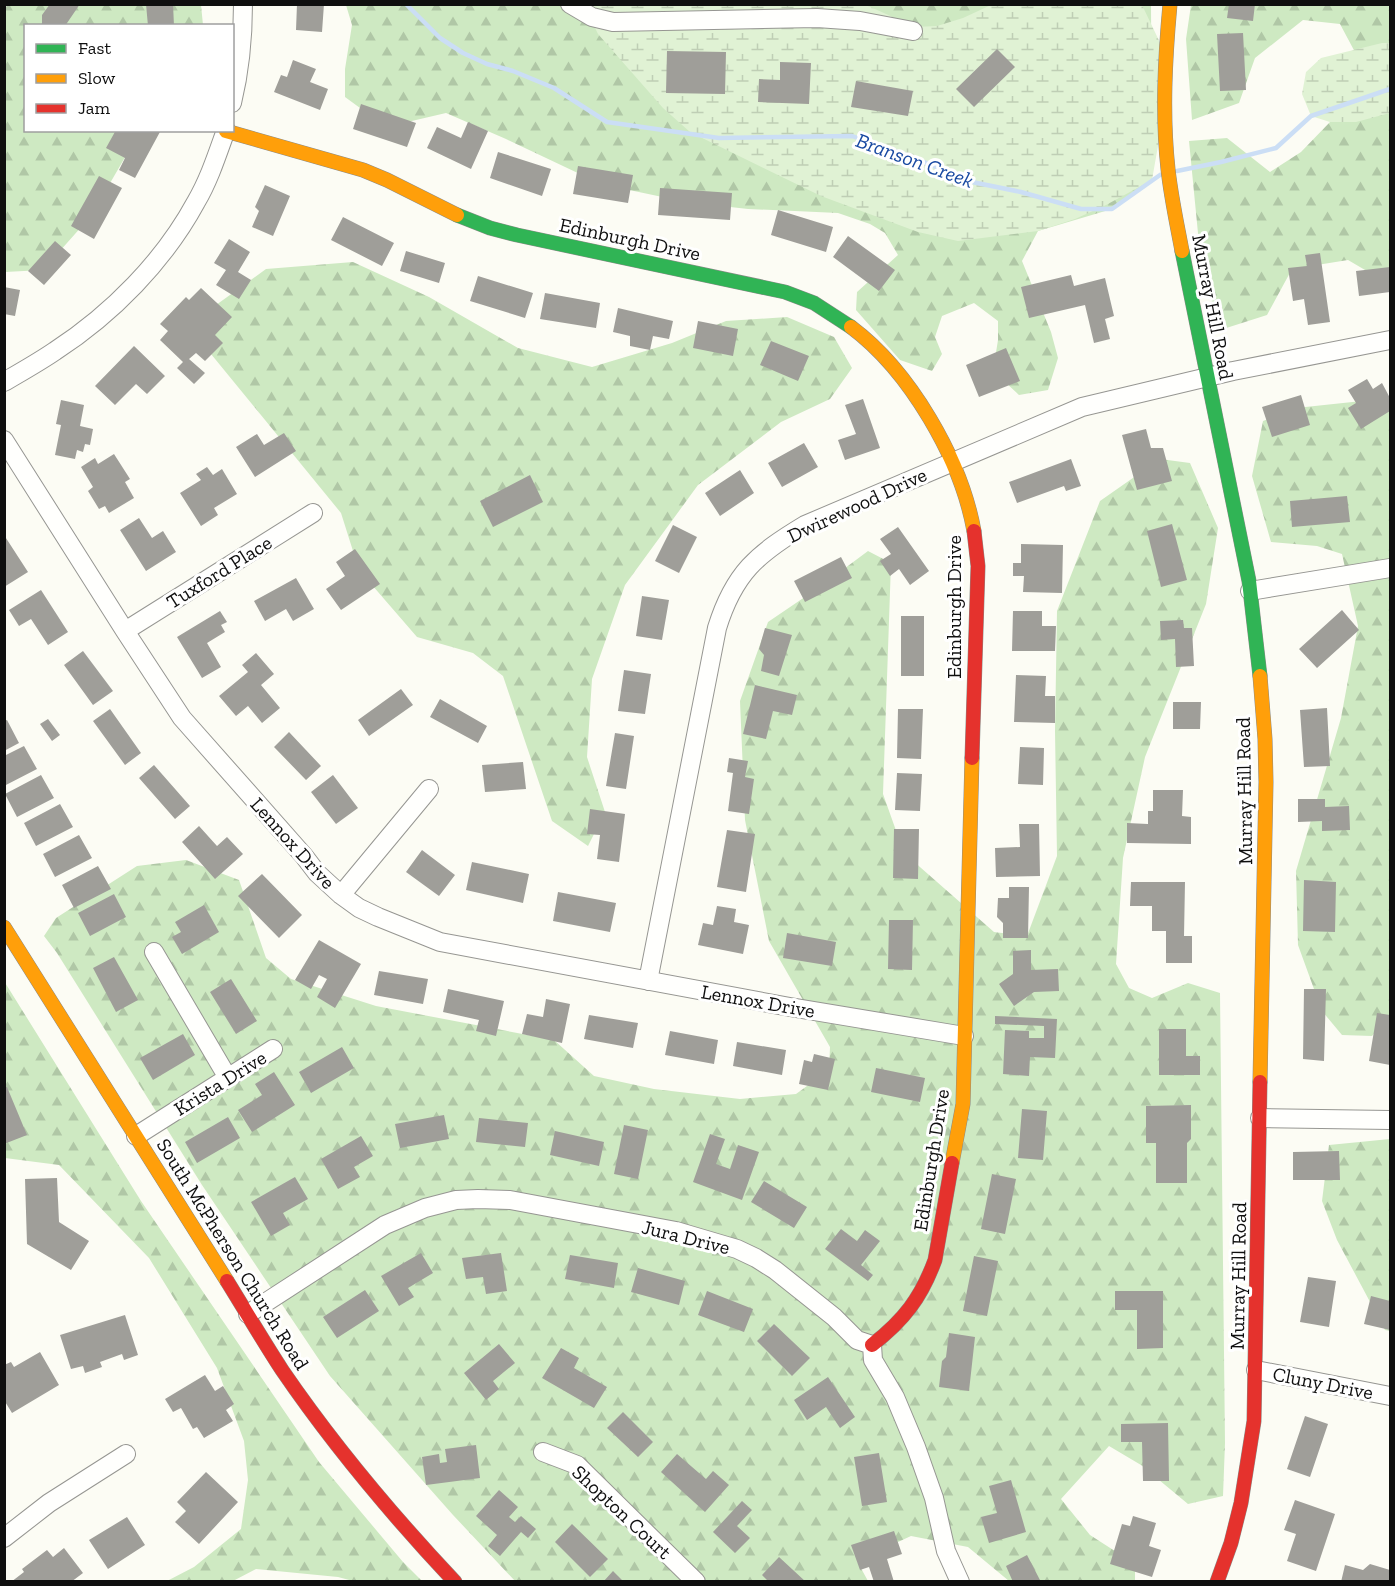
<svg xmlns="http://www.w3.org/2000/svg" width="1395" height="1586" font-family="'Zilla Slab',serif">
<defs>
<pattern id="forest-firs" width="22" height="20" patternUnits="userSpaceOnUse" patternTransform="scale(1.5)"><rect width="22" height="20" fill="#cee9c2"/><path d="M5 1l3.5 6h-7zM16 11l3.5 6h-7z" fill="#b0c7a6"/></pattern>
<pattern id="wetland-marsh" width="20" height="14" patternUnits="userSpaceOnUse" patternTransform="scale(1.5)"><rect width="20" height="14" fill="#e0f2d4"/><path d="M1 5h8M5 5V1M11 12h8M15 12V8" fill="none" stroke="#bfceb5"/></pattern>
</defs>
<rect width="100%" height="100%" fill="#fcfcf4"/>
<path fill="url(#forest-firs)" d="M10,4L201,5L203,25L26,26V130L133,131L135,140L91,216L43,270L5,272L4,8Z
M346,5H1151L1152,180L1112,209L1038,231L1022,261L1051,332L1058,358L1048,390L1019,395L993,371L998,340V321L974,303L942,316L935,337L942,354L932,371L900,360L856,310L857,292L898,255L885,233L870,224L838,213L748,209L686,202L601,184L506,139L446,113L386,127L345,97V69L352,25Z
M1191,5H1390V278L1377,277L1348,260L1292,269L1267,315L1220,330L1201,264L1189,141L1227,138L1270,172L1301,152L1330,122L1364,69L1340,24L1303,20L1255,58L1239,103L1192,120L1186,39Z
M353,262L429,297L518,348L592,367L672,343L726,321L787,317L834,337L852,368L830,399L781,422L698,485L625,585L592,679L587,757L605,812L588,846L552,821L503,676L473,653L417,637L359,570L341,513L211,354L216,305L266,269Z
M1390,398V1015L1372,1036L1342,1035L1322,1011L1298,945L1296,871L1341,718L1358,626L1342,554L1317,546L1271,542L1252,476L1263,421L1296,408Z
M1160,459L1190,463L1218,528L1206,604L1145,757L1123,858L1116,964L1129,988L1152,998L1188,983L1220,993L1225,1443L1223,1496L1188,1504L1141,1465L1109,1446L1061,1499L1090,1535L1135,1564V1581H1009L968,1547L911,1536L857,1561L868,1581H515L453,1515L330,1376L202,1185L57,953L44,936L56,918L137,866L186,860L239,880L266,958L291,979L376,1006L554,1040L594,1076L654,1089L740,1099L796,1094L829,1070L830,1047L769,941L745,820L740,701L768,622L821,586L868,551L891,563L883,794L904,853L994,932L1027,936L1057,856L1055,731L1057,611L1100,501Z
M4,981L141,1201L319,1462L403,1562L422,1581H353L338,1577L256,1569L233,1581H167L194,1567L241,1529L248,1480L244,1441L217,1368L149,1258L59,1165L5,1158Z
M1390,1139V1331L1385,1330L1337,1240L1322,1201L1329,1145Z"/>
<path fill="url(#wetland-marsh)" d="M584,5H866L915,27L937,26L963,18L991,5H1142L1165,53L1169,83L1152,180L1106,205L1075,219L1038,231L958,241L918,232L821,196L690,132L663,108L598,34Z
M1382,43H1390V113L1356,122H1330L1311,116L1302,94L1306,72L1321,58Z"/>
<g fill="none" stroke-linecap="round" stroke-linejoin="round">
<path stroke="#cbdef5" stroke-width="4.5" d="M406,4L440,38L463,53L487,64L513,71L554,88L607,122L719,138L852,136L912,157L972,182L1021,192L1081,209H1112L1160,175
M1177,171L1221,162L1276,148L1311,116L1390,89"/>
</g>
<path fill="#9f9e99" d="M50,4H80L65,26H41L42,23V15Z
M146,4H173L174,26H148Z
M297,4H324L322,32L296,30Z
M1229,4H1255L1253,21L1227,18Z
M1243,33L1246,90L1220,91L1217,34Z
M997,49L1015,67L974,107L956,89Z
M667,51L726,52L725,94L666,93Z
M293,60L316,69L310,82L328,89L320,110L274,92L281,75L287,77Z
M780,62L811,63L809,104L758,102L759,79L780,80Z
M856,81L913,91L908,116L851,107Z
M361,104L416,123L407,147L353,129Z
M468,122L488,131L471,169L427,148L437,127L461,138Z
M116,130H161L135,178L119,170L125,158L106,148Z
M498,152L551,169L542,196L490,178Z
M578,166L633,175L628,203L573,194Z
M99,176L122,188L94,239L71,226Z
M265,185L290,196L273,236L252,227L259,211L255,207Z
M660,188L732,193L730,220L658,215Z
M778,210L833,227L826,252L771,235Z
M343,217L394,243L382,266L331,240Z
M848,236L895,270L879,291L833,257Z
M229,239L250,252L238,272L251,280L239,299L216,285L226,270L214,263Z
M55,241L71,255L44,285L28,271Z
M406,251L445,263L439,283L400,271Z
M1320,253L1330,322L1308,325L1304,299L1293,301L1288,268L1307,266L1305,255Z
M1390,267V292L1359,296L1356,271Z
M1071,275L1074,286L1105,278L1114,316L1105,319L1110,339L1094,343L1085,305L1029,318L1021,287Z
M478,276L533,293L525,318L470,301Z
M4,287L20,290L15,316L4,314Z
M201,288L232,317L215,335L223,343L205,361L196,353L189,359L205,373L194,384L177,368L183,362L160,340L168,331L160,324L186,297L189,300Z
M545,293L600,303L596,328L540,319Z
M618,308L673,321L669,339L653,336L650,350L630,346V336L613,332Z
M698,321L738,329L733,356L693,348Z
M771,341L809,356L798,381L760,365Z
M134,346L165,376L147,394L136,384L115,405L95,386Z
M1006,348L1020,381L979,397L966,365Z
M1367,379L1373,389L1382,383L1390,398V411L1361,429L1348,408L1356,403L1348,390Z
M1301,395L1310,425L1272,437L1262,407Z
M863,399L880,448L845,460L838,440L856,434L845,405Z
M61,400L84,405L80,426L93,429L90,445L85,444L83,452L77,450L75,459L55,455L61,425L56,424Z
M1146,429L1151,448H1163L1172,481L1137,490L1122,435Z
M284,433L296,451L255,477L236,447L257,434L264,445Z
M804,443L818,467L782,487L768,463Z
M114,454L130,479L125,482L134,498L109,513L105,506L99,509L88,491L93,487L81,467L95,458L98,464Z
M1071,459L1081,486L1066,491L1064,486L1017,503L1009,482Z
M207,467L213,475L222,469L237,494L214,508L218,515L201,526L180,493L201,480L196,474Z
M740,470L754,493L720,516L705,493Z
M530,475L543,502L493,527L480,501Z
M1347,496L1350,522L1292,527L1290,501Z
M139,518L152,538L163,531L176,552L146,571L120,530Z
M1172,524L1187,580L1161,587L1147,531Z
M673,525L697,537L679,573L655,561Z
M898,527L929,571L910,585L899,569L890,576L880,561L891,554L880,539Z
M4,535L28,572L4,587Z
M1021,544L1063,545L1062,593L1023,592L1024,576H1013V563H1021Z
M355,549L380,584L341,610L326,589L345,576L336,562Z
M841,557L852,578L805,602L794,581Z
M296,578L314,609L293,621L286,609L265,621L254,601Z
M41,590L68,632L48,645L31,619L19,626L9,610Z
M642,596L669,600L662,640L636,636Z
M1342,610L1359,630L1317,668L1299,649Z
M220,611L227,622L221,625L225,632L207,643L221,667L202,678L177,637Z
M1013,611H1042V626H1056L1055,651H1012Z
M901,616H924V676H901Z
M1183,620L1184,628H1192L1194,666L1176,667L1175,639L1161,640L1160,621Z
M765,628L792,635L779,676L761,671L764,655L759,649Z
M83,651L113,691L93,705L64,665Z
M256,653L274,674L261,685L280,708L262,723L248,706L236,716L219,696L248,672L242,665Z
M624,670L651,674L645,714L618,711Z
M1016,675L1046,676L1045,696H1055V723L1014,722Z
M755,685L797,695L792,715L773,711L766,739L743,734Z
M401,689L413,705L369,736L358,720Z
M440,699L487,726L478,743L430,717Z
M1173,702H1201L1200,729H1173Z
M1327,708L1330,766L1304,767L1300,710Z
M110,709L141,753L125,765L93,721Z
M898,709H923L921,759L897,758Z
M48,719L60,735L52,741L40,724Z
M7,720L19,743L4,751V721Z
M289,732L321,766L306,780L274,747Z
M615,733L634,736L626,789L606,786Z
M24,746L37,769L4,786V756Z
M1020,747L1044,748L1043,785L1018,784Z
M729,758L748,761L745,777L754,779L749,814L728,811L733,773L727,772Z
M523,762L526,789L485,792L482,765Z
M154,765L190,806L175,819L139,778Z
M897,773L922,774L920,811L895,810Z
M41,775L54,798L17,817L5,794Z
M333,775L358,808L336,824L311,792Z
M1153,790H1183L1182,816L1191,817V844L1127,843V823L1148,824V811H1153Z
M1298,799H1325V807L1349,806L1350,830L1322,831V821L1298,822Z
M60,804L73,827L36,846L24,823Z
M590,809L625,814L619,862L597,859L600,835L587,834Z
M1019,824H1039L1040,876L996,877L995,848L1020,847Z
M199,826L217,846L227,837L243,854L215,879L182,842Z
M894,829H919L918,879L893,878Z
M727,830L755,834L746,892L717,887Z
M79,835L92,858L55,877L43,854Z
M422,850L455,875L439,896L406,872Z
M472,862L529,874L523,903L466,890Z
M98,866L111,889L74,908L62,885Z
M262,874L302,915L279,938L238,896Z
M1304,880L1336,882L1335,932L1303,931Z
M1131,882H1185L1184,936H1192V963H1166V931H1152V906H1130Z
M1009,887H1029L1028,938H1003V923L997,917L998,898H1009Z
M558,892L616,903L610,932L553,921Z
M114,894L126,917L90,936L78,913Z
M204,905L219,932L182,954L172,937L181,932L175,922Z
M717,906L736,909L734,922L749,925L743,954L698,945L703,923L713,925Z
M889,920H913L912,970L888,969Z
M787,933L836,942L832,966L783,958Z
M319,940L361,964L335,1008L317,997L327,979L319,975L311,989L295,980Z
M1031,950V970L1058,969L1059,991L1034,992L1014,1006L999,984L1013,974V951Z
M114,957L138,1000L116,1012L93,968Z
M379,971L428,979L423,1004L374,995Z
M231,979L257,1021L236,1034L210,992Z
M448,989L504,1001L496,1036L476,1031L479,1020L443,1012Z
M1304,989H1326L1324,1061L1303,1059Z
M546,999L570,1004L562,1043L522,1034L527,1014L543,1017Z
M1377,1013L1390,1015V1065L1369,1061Z
M589,1015L638,1023L633,1048L584,1039Z
M995,1016L1057,1019L1055,1058L1030,1057L1029,1076L1003,1074L1005,1030L1029,1031V1038H1044V1026L995,1024Z
M1159,1029H1186V1056H1200V1075H1159Z
M670,1031L718,1040L714,1064L665,1055Z
M183,1034L195,1055L153,1080L140,1058Z
M737,1042L786,1050L782,1075L733,1066Z
M342,1047L354,1068L311,1093L299,1072Z
M814,1054L835,1059L828,1090L799,1084L804,1060L812,1062Z
M876,1068L925,1078L920,1102L871,1092Z
M274,1072L295,1105L252,1132L238,1110L262,1095L255,1084Z
M7,1087L27,1135L4,1144V1088Z
M1191,1105V1139L1187,1143V1183H1156V1143H1146V1106Z
M1022,1109L1047,1111L1043,1160L1018,1158Z
M444,1115L449,1139L400,1148L395,1124Z
M228,1117L240,1138L197,1163L185,1142Z
M479,1118L528,1123L525,1147L476,1142Z
M624,1125L648,1130L638,1179L614,1174Z
M555,1131L604,1142L599,1166L550,1155Z
M710,1134L725,1139L716,1164L730,1169L738,1145L759,1152L742,1200L693,1182Z
M361,1136L373,1156L354,1167L360,1177L338,1189L321,1159Z
M1339,1151L1340,1180H1293V1152Z
M992,1174L1016,1179L1005,1234L981,1229Z
M295,1177L308,1199L283,1213L290,1225L271,1236L251,1202Z
M57,1178L59,1222L89,1241L71,1270L27,1244L25,1179Z
M764,1181L807,1207L794,1228L751,1202Z
M841,1229L857,1241L865,1230L880,1241L861,1265L873,1275L868,1281L825,1249Z
M421,1253L433,1273L408,1288L414,1297L399,1306L381,1276Z
M501,1253L507,1291L486,1294L483,1277L466,1279L462,1258Z
M570,1255L618,1263L614,1288L565,1279Z
M974,1256L998,1261L987,1316L963,1311Z
M638,1268L685,1281L679,1305L631,1292Z
M1308,1277L1336,1281L1329,1327L1300,1322Z
M365,1290L379,1311L337,1338L323,1317Z
M707,1291L753,1309L744,1332L698,1315Z
M1115,1291H1163V1348L1137,1349V1310H1115Z
M1371,1296L1390,1301V1330L1364,1324Z
M125,1315L138,1355L124,1360L122,1354L100,1362L102,1367L85,1373L83,1366L71,1369L60,1335Z
M774,1324L810,1358L792,1376L757,1341Z
M949,1333L975,1337L969,1391L939,1387L942,1361L946,1357Z
M499,1344L515,1363L493,1381L499,1389L486,1400L464,1373Z
M561,1348L579,1358L574,1368L607,1387L594,1408L542,1378Z
M40,1352L59,1385L12,1413L4,1400V1365L11,1362L14,1367Z
M205,1375L215,1391L223,1386L234,1404L226,1410L233,1421L204,1438L197,1427L193,1429L181,1408L173,1412L165,1399Z
M828,1377L855,1417L840,1428L826,1407L807,1420L794,1400Z
M623,1412L653,1442L638,1457L607,1428Z
M1305,1416L1328,1424L1310,1477L1287,1469Z
M1168,1423L1169,1481H1143L1142,1442H1121V1424Z
M476,1445L480,1478L426,1485L422,1457L439,1454L440,1463L447,1462L445,1449Z
M879,1453L887,1502L862,1506L854,1457Z
M677,1454L706,1479L713,1471L729,1485L705,1512L661,1472Z
M206,1472L238,1502L199,1544L175,1522L186,1511L177,1502Z
M1011,1480L1026,1532L989,1543L981,1517L997,1513L989,1486Z
M499,1490L518,1507L509,1517L515,1522L521,1516L536,1529L528,1538L521,1532L500,1556L488,1546L497,1535L476,1516Z
M1295,1500L1335,1514L1316,1571L1287,1561L1296,1534L1284,1530Z
M742,1501L752,1510L737,1526L750,1538L735,1553L713,1532Z
M1133,1516L1156,1523L1149,1546L1161,1550L1152,1577L1110,1564L1122,1524L1130,1526Z
M127,1517L145,1545L108,1569L89,1540Z
M572,1524L608,1559L590,1577L555,1542Z
M894,1531L902,1554L887,1559L894,1582H874L869,1567L860,1570L851,1545Z
M64,1548L83,1573L71,1582H11L24,1572L22,1569L47,1550L53,1557Z
M1027,1555L1041,1582H1013L1006,1566Z
M779,1557L806,1582H769L762,1575Z
M1370,1564L1390,1570V1582H1341L1345,1565L1363,1570Z
M613,1571L624,1582H603Z"/>
<g fill="none" stroke-linecap="round" stroke-linejoin="round">
<defs>
<path id="street" d="M570,4L592,17L613,22L817,18L860,21L913,31
M232,103C240,70 243,38 243,4
M4,382C21,372 39,362 55,351C112,314 164,261 196,202C209,180 217,155 226,130
M4,440L125,631L182,718L304,856L317,873L341,895L359,908L378,917L440,942L790,1007L964,1036
M1250,591L1390,568
M125,631L313,513
M341,895L429,789
M154,952L228,1078
M648,981L717,628C734,573 757,554 805,525L1082,407L1233,371L1390,340
M1260,1118L1390,1120
M136,1136L273,1049
M248,1314L385,1225L425,1208L456,1200L478,1199L510,1200L676,1231L737,1249L756,1258L775,1270L834,1317L857,1340L872,1345L873,1360L895,1397L916,1447L934,1498L946,1551L960,1582
M1256,1370L1390,1396
M543,1452L577,1465L696,1582
M4,1538L49,1503L126,1454"/>
<path id="fast" d="M457,215L490,228L517,235L785,292L814,303L851,327
M1182,251L1249,581L1260,676"/>
<path id="slow" d="M1170,4C1165,59 1162,114 1168,169C1171,197 1177,224 1182,251
M226,131L363,170L387,180L457,215
M851,327C910,371 961,459 974,531
M1260,676L1265,739L1266,782L1260,1082
M4,927L227,1281
M952,1163L963,1104L972,758"/>
<path id="jam" d="M972,758L978,566L974,531
M227,1281C245,1310 263,1341 282,1370C334,1446 392,1515 455,1582
M872,1345C904,1320 921,1298 935,1260L952,1163
M1217,1582L1231,1543L1241,1503L1254,1421L1260,1082"/>
</defs>
<use href="#street" stroke="#969692" stroke-width="20"/>
<use href="#fast" stroke="#8c8c89" stroke-width="15"/>
<use href="#slow" stroke="#8c8c89" stroke-width="15"/>
<use href="#jam" stroke="#8c8c89" stroke-width="15"/>
<use href="#street" stroke="#fffffd" stroke-width="18"/>
<use href="#fast" stroke="#30b455" stroke-width="14"/>
<use href="#slow" stroke="#ff9f0a" stroke-width="14"/>
<use href="#jam" stroke="#e5322d" stroke-width="14"/>
</g>
<g text-anchor="middle" dominant-baseline="central" stroke-width="6" stroke-linejoin="round" paint-order="stroke">
<g font-size="20" fill="#0f0f0f" stroke="#fff">
<text transform="translate(630 239) rotate(12)">Edinburgh Drive</text>
<text transform="translate(1213 307) rotate(79)">Murray Hill Road</text>
<text transform="translate(857 505) rotate(-25)">Dwirewood Drive</text>
<text transform="translate(219 572) rotate(-32)">Tuxford Place</text>
<text transform="translate(954 607) rotate(-90)">Edinburgh Drive</text>
<text transform="translate(1244 791) rotate(-91)">Murray Hill Road</text>
<text transform="translate(293 843) rotate(48)">Lennox Drive</text>
<text transform="translate(758 1001) rotate(10)">Lennox Drive</text>
<text transform="translate(220 1083) rotate(-32)">Krista Drive</text>
<text transform="translate(931 1160) rotate(-81)">Edinburgh Drive</text>
<text transform="translate(686 1237) rotate(14)">Jura Drive</text>
<text transform="translate(233 1254) rotate(58)">South McPherson Church Road</text>
<text transform="translate(1238 1276) rotate(-89)">Murray Hill Road</text>
<text transform="translate(1323 1383) rotate(11)">Cluny Drive</text>
<text transform="translate(622 1512) rotate(43)">Shopton Court</text>
</g>
<g font-size="21" font-style="italic" fill="#1849a1" stroke="#fff">
<text transform="translate(915 160) rotate(20)">Branson Creek</text>
</g>
</g>
<rect width="1395" height="1586" fill="none" stroke="#0f0f0f" stroke-width="12"/>
<rect x="24" y="24" width="210" height="108" fill="#ffffff" stroke="#9f9f9f" stroke-width="1.5"/>
<rect x="36" y="44" width="30" height="9" fill="#30b455" stroke="#9f9f9f" stroke-width="1.5"/>
<text x="78" y="54" font-size="18" fill="#0f0f0f">Fast</text>
<rect x="36" y="74" width="30" height="9" fill="#ff9f0a" stroke="#9f9f9f" stroke-width="1.5"/>
<text x="78" y="84" font-size="18" fill="#0f0f0f">Slow</text>
<rect x="36" y="104" width="30" height="9" fill="#e5322d" stroke="#9f9f9f" stroke-width="1.5"/>
<text x="78" y="114" font-size="18" fill="#0f0f0f">Jam</text>
</svg>
